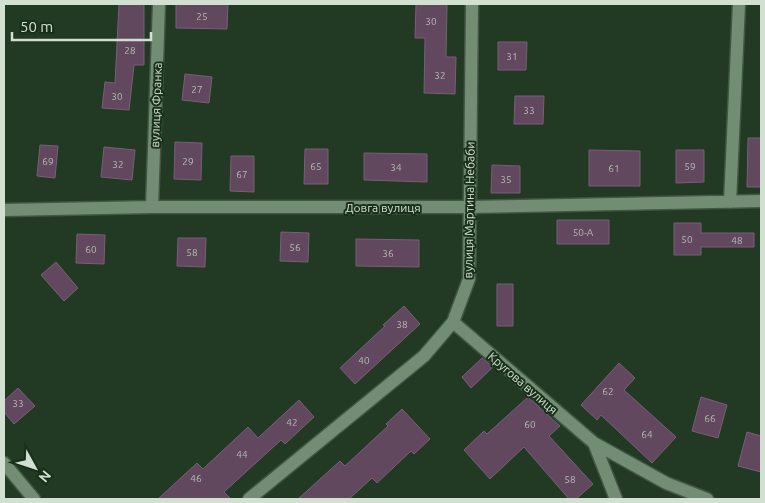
<svg xmlns="http://www.w3.org/2000/svg" width="765" height="503" font-family="Ubuntu,sans-serif">
<rect width="100%" height="100%" fill="#223924"/>
<path fill="#61485e" stroke="#795f76" d="M119,4H144V65H134L129,110L102,108L105,82L115,83Z
M176,4H228L227,29L176,28Z
M416,4H447L446,57H456L455,94L424,93L425,38H415Z
M498,42H527L526,70H498Z
M185,74L212,77L209,103L182,100Z
M515,96H544L543,124H514Z
M748,138H761V187H747Z
M175,142L202,143L201,180L174,179Z
M40,145L58,146L55,178L37,176Z
M104,147L135,150L132,180L101,177Z
M305,149H328V184H304Z
M589,150L640,151V186H589Z
M676,150H704V182L676,183Z
M364,153L427,154V182L364,180Z
M231,156H254V192L230,191Z
M492,165L520,166V193H491Z
M557,220H609V244H557Z
M674,223H701V233H754V247H701V255H674Z
M281,232L309,233L308,262L280,261Z
M77,234L105,235L104,264L76,263Z
M178,238H206L205,267L177,266Z
M356,239L419,240V267L356,266Z
M56,262L78,288L64,301L41,275Z
M497,284H513V326H497Z
M404,306L420,324L355,384L340,368L385,326L383,325Z
M482,358L493,367L471,388L462,377Z
M619,363L635,378L624,390L676,437L652,463L601,415L597,420L581,405Z
M18,388L35,406L14,424L4,412V401Z
M528,397L560,426L549,436L593,484L576,499H569L524,447L490,479L464,450L484,431L487,434Z
M701,397L727,405L718,438L692,431Z
M299,400L314,417L285,444L281,440L224,492L231,499H158L197,463L203,469L248,427L258,438Z
M402,409L430,439L414,454L411,451L377,483L372,478L349,499H298L340,461L345,466L388,426L386,424Z
M747,432L761,436V472L738,466Z"/>
<g fill="none" stroke-linecap="round" stroke-linejoin="round">
<defs>
<path id="minor" d="M730,202L739,4
M152,207L159,4
M4,210L152,207H470L761,201
M453,322L594,443L666,483L707,499
M594,443L616,499
M4,463L34,499
M249,499L424,356L453,322L469,279L472,4"/>
</defs>
<use href="#minor" stroke="#415643" stroke-width="15"/>
<use href="#minor" stroke="#738d74" stroke-width="12"/>
</g>
<g text-anchor="middle" dominant-baseline="central" stroke-width="4" stroke-linejoin="round" paint-order="stroke">
<g font-size="10" fill="#b6bab5">
<text x="202" y="16">25</text>
<text x="431" y="21">30</text>
<text x="130" y="50">28</text>
<text x="512" y="56">31</text>
<text x="440" y="75">32</text>
<text x="197" y="89">27</text>
<text x="117" y="96">30</text>
<text x="529" y="110">33</text>
<text x="48" y="161">69</text>
<text x="188" y="161">29</text>
<text x="118" y="164">32</text>
<text x="316" y="166">65</text>
<text x="690" y="166">59</text>
<text x="396" y="167">34</text>
<text x="614" y="168">61</text>
<text x="242" y="174">67</text>
<text x="506" y="179">35</text>
<text x="583" y="232">50-А</text>
<text x="687" y="239">50</text>
<text x="737" y="240">48</text>
<text x="295" y="247">56</text>
<text x="91" y="249">60</text>
<text x="192" y="252">58</text>
<text x="388" y="253">36</text>
<text x="402" y="324">38</text>
<text x="364" y="360">40</text>
<text x="608" y="391">62</text>
<text x="18" y="403">33</text>
<text x="710" y="418">66</text>
<text x="292" y="422">42</text>
<text x="530" y="424">60</text>
<text x="647" y="434">64</text>
<text x="242" y="454">44</text>
<text x="196" y="478">46</text>
<text x="570" y="479">58</text>
</g>
<g font-size="12" fill="#d2e0d2" stroke="#182f1a">
<text transform="translate(156 105) rotate(-88)">вулиця Франка</text>
<text x="383" y="207">Довга вулиця</text>
<text transform="translate(469 210) rotate(-89)">вулиця Мартина Небаби</text>
<text transform="translate(523 383) rotate(41)">Кругова вулиця</text>
</g>
</g>
<rect width="765" height="503" fill="none" stroke="#d2e0d2" stroke-width="10"/>
<g transform="translate(35 468) rotate(130)" stroke="#182f1a" stroke-width="4" paint-order="stroke">
<path d="M0-4L9 19L0 12L-9 19Z" fill="#d2e0d2"/>
<text y="-8" font-size="14" font-weight="bold" text-anchor="middle" fill="#d2e0d2">N</text>
</g>
<path d="M12 32v8h139v-8" fill="none" stroke="#d2e0d2" stroke-width="2.5"/>
<text x="20" y="32" font-size="15" fill="#d2e0d2" stroke="#182f1a" stroke-width="4" paint-order="stroke">50 m</text>
</svg>
